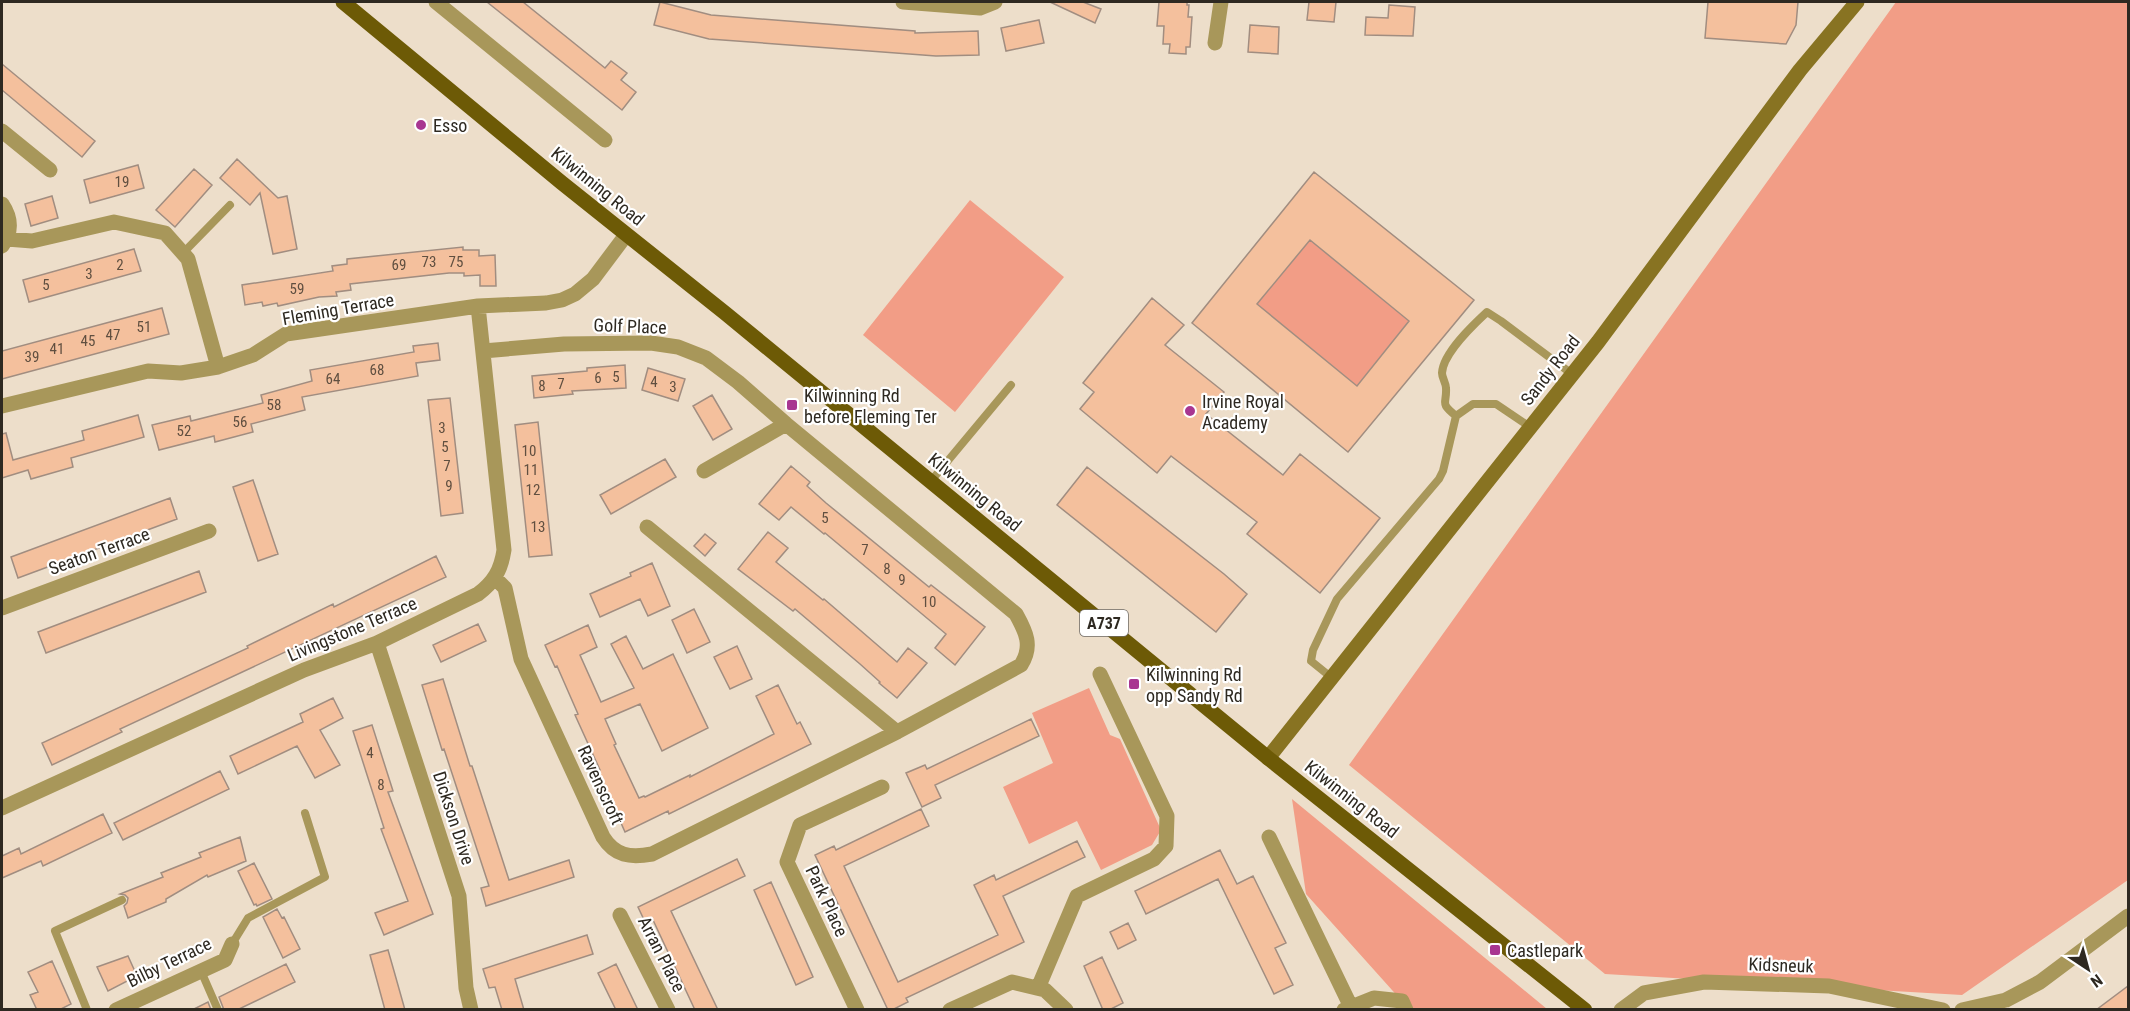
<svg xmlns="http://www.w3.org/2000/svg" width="2130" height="1011" font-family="'Roboto Condensed',sans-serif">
<rect width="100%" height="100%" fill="#eddeca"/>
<path fill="#f29d86" d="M1896,2H2128V880L1962,995L1605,974L1349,765Z
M970,200L1064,277L955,412L863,335Z
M1310,240L1409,321L1357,386L1257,304Z
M1089,688L1110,735L1120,739L1161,830L1152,845L1101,870L1077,821L1029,844L1003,787L1053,763L1032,713Z
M1292,799L1547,1009H1409L1306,894Z"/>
<path fill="#f4c09d" stroke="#a18d80" stroke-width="1.5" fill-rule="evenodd" d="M487,2H523L605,68L611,61L627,73L621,80L636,92L622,110Z
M660,2L711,15L915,31V33L978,31L979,55L936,56L709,39L654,25Z
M1050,2H1083L1101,9L1095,23Z
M1159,2H1187V5H1189L1188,17H1192L1190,47H1186V54L1169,53L1170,44H1163L1164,26H1157Z
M1309,2H1336L1334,22L1307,20Z
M1708,2H1798L1796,25L1786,44L1705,38Z
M1389,5L1415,7L1413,36L1365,35L1366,17L1388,18Z
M1039,20L1044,43L1006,51L1001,28Z
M1250,25L1279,27L1278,54L1248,52Z
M2,64L95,141L82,157L2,90Z
M237,159L278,198L287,196L297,249L273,254L260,193L250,205L220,178Z
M138,165L144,188L90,203L84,180Z
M194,169L212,185L175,227L156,210Z
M1314,172L1474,300L1348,452L1192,323ZM1310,240L1409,321L1357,386L1257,304Z
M52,196L58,218L31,226L25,204Z
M463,247V250H479V256L495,255L496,286H480V275L464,276V273H449L350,284L351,290L336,292L337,296L319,297L278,306L277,303L263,306L262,302L245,305L242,285L333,271L332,266L347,264V259Z
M134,249L141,271L29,302L23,280Z
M1152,298L1184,325L1165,345L1224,392L1206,414L1283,475L1300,454L1380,518L1320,593L1247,534L1257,522L1171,456L1157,473L1080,409L1094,392L1083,383Z
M162,308L169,334L2,379V351Z
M438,343L440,360L416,363L418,376L302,397L305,410L251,424L253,432L215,442L214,436L159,450L152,425L190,416L191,421L263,403L261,395L312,381L310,370L414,352L413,346Z
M625,365L626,388L572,391L573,394L534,398L532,376L587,371V368Z
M648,368L685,379L678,401L642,390Z
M712,395L732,429L713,440L693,406Z
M450,398L463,513L441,516L428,400Z
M138,415L144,437L71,458L73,467L31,479L28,470L2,478V434L6,433L13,460L84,440L82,431Z
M538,422L552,555L529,557L515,425Z
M665,459L676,477L611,514L600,495Z
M791,466L810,482L807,486L826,503L929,587L931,585L985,627L955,665L935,648L946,634L825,533L824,534L791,507L779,520L759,504Z
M1087,467L1224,574L1247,594L1216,632L1057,505Z
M253,480L278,554L258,561L233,487Z
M170,498L177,519L18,578L11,557Z
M768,532L788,548L776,562L823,600L824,599L897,662L908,648L927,663L897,698L879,683L880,682L860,664L795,609L793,611L738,569Z
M705,534L716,543L705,556L694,546Z
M436,556L446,577L120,729L122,732L52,765L42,743L248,648L247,646L333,604L334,607Z
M652,563L670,606L648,616L640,599L600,617L590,594L631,576L630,573Z
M199,571L206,592L46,653L38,632Z
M694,609L710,642L687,653L672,620Z
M478,624L486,641L441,662L433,645Z
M588,625L597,647L580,655L601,702L634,688L611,644L626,636L643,669L673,654L708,728L662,751L640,704L605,719L616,744L614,745L639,798L644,796L645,797L690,775V777L774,734L756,696L778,685L797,724L800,722L811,744L669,814L668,811L625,832L598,771L600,770L575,715L578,714L557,666L555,667L545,645Z
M737,646L752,679L730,689L714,657Z
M443,679L470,766H472L509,880L569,860L574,877L486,906L481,888L489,886L444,749L442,750L422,685Z
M333,698L343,718L320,730L340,765L315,778L297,746L238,774L230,756L303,722L300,714Z
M1031,719L1039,736L935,785L941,798L922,807L906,773L925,765L927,769Z
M372,725L393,791L388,792L433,914L384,935L375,913L408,901L381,829L384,828L353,731Z
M220,771L229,789L123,840L114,823Z
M921,809L929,826L844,866L898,982L998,935L974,885L994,875L996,880L1077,841L1085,857L1003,896L1024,942L906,998L908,1002L892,1010H888L815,855L834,846L836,850Z
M103,814L112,833L43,866L41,861L2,878V856L19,848L21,854Z
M240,837L246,861L208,877L207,875L166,899V902L128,918L124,906L127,903L128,898L125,895L120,894L163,877L161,873L201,857L199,853Z
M1220,850L1237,884L1253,876L1286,943L1275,948L1293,985L1274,994L1218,879L1146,914L1135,891Z
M737,859L745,876L671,911L718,1010H695L653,920L646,924L638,907Z
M254,863L272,899L257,906L256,904L254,905L238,871Z
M771,882L813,977L796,985L754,890Z
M277,909L282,918L284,917L300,949L283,958L263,917Z
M1128,923L1136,940L1118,949L1110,932Z
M587,935L593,954L515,979L524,1010H502L495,987L489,988L483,969Z
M388,950L394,971L405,1010H385L370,955Z
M128,956L137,976L108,991L97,967Z
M1102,957L1123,1003L1109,1010H1103L1084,966Z
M52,961L71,1004L59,1010H37L30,995L38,992L28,972Z
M286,964L295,982L237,1010H224L219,997Z
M616,964L638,1010H616L598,973Z
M2128,986V1010H2096Z
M208,1002L211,1010H192Z"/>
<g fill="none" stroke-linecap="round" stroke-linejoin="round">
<path stroke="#a8975a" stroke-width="8" d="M183,253L230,205
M1456,416C1439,402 1447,405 1446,388C1446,383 1442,378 1442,373C1443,353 1473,325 1487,312L1501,321L1572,374
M931,481L1011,385
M1332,678L1311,661L1313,650L1337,599L1439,479L1443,471L1456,416L1473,404H1496L1530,427
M232,944L248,918L325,877L305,813
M201,971L218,1010
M87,1010L55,931L122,900"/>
<path stroke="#a8975a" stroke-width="15" d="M436,2L605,140
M903,2L980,8L995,2
M1215,43L1221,2
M2,131L50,170
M2,204C12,219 12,232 2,246
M7,239L32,241L114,222L165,233L188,259L218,367
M483,351L564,344L651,343L678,347L706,358L738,382L786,424L1016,614C1026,632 1033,646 1021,665L897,732L652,854C630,858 615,856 603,837L521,659L505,588L495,578
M2,406L148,371L181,373L218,367L253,355L286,334L478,306L546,303L562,300L575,294L593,279L626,235
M704,471L786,424
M647,527L897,732
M2,608L209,531
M377,643L459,896L466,988L471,1010
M2,808L304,670L377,643L478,594C494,582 501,570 504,550L478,306
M1269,837L1351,1007
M620,915L668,1010
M1038,988L1077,896L1154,859L1166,846L1167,816L1100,674
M116,1010L225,960L232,944
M857,1010L787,862L800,825L882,787
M950,1010L1012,982L1045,990L1066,1010
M1344,1010L1374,998L1402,1001L1406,1010
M1621,1010L1644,993L1704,982L1829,986L1943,1010
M1962,1010L2006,1000L2040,982L2128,916"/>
<path stroke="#887322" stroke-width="15" d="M1268,758L1598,342L1800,70L1857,2"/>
<path stroke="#6d5a06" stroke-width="15" d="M343,2L562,183L725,313L1268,758L1585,1010"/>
</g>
<g fill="#a83691" stroke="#fff" stroke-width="2">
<circle cx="421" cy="125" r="6"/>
<rect x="786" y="399" width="12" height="12" rx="3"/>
<circle cx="1190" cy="411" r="6"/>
<rect x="1128" y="678" width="12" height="12" rx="3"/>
<rect x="1489" y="944" width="12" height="12" rx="3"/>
</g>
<g text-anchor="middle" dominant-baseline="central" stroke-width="4.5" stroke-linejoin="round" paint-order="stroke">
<g font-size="15" fill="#604f40">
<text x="122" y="182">19</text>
<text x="429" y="262">73</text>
<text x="456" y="262">75</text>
<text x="120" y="265">2</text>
<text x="399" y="265">69</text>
<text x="89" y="274">3</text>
<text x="46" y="285">5</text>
<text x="297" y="289">59</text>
<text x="144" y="327">51</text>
<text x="113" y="335">47</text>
<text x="88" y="341">45</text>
<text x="57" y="349">41</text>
<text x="32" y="357">39</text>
<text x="377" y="370">68</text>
<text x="616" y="377">5</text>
<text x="598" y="378">6</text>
<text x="333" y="379">64</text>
<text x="654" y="382">4</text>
<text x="561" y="384">7</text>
<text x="542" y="386">8</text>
<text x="673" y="387">3</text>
<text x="274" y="405">58</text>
<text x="240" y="422">56</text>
<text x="442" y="428">3</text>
<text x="184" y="431">52</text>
<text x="445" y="447">5</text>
<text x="529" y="451">10</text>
<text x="447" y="466">7</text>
<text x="531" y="470">11</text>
<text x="449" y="486">9</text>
<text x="533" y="490">12</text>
<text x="825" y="518">5</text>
<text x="538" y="527">13</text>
<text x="865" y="550">7</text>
<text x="887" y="569">8</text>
<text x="902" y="580">9</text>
<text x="929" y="602">10</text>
<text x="370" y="753">4</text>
<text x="381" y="785">8</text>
</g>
<rect fill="#fff" stroke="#6d6964" stroke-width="1.5" x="1080" y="610" width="48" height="26" rx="4.5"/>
<g font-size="16" font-weight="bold" fill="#2e2921">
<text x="1104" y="623">A737</text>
</g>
<g font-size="18" fill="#2e2921" stroke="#fff" text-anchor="start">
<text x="433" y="125">Esso</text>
<text x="804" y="395">Kilwinning Rd<tspan x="804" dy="21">before Fleming Ter</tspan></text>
<text x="1202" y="401">Irvine Royal<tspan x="1202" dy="21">Academy</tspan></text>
<text x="1146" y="674">Kilwinning Rd<tspan x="1146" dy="21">opp Sandy Rd</tspan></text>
<text x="1507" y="950">Castlepark</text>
</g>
<g font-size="18" fill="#2e2921" stroke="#fff">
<text transform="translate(598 186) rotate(39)">Kilwinning Road</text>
<text transform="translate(338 309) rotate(-10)">Fleming Terrace</text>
<text transform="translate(630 326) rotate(2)">Golf Place</text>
<text transform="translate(1550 370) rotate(-52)">Sandy Road</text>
<text transform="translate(975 492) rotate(39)">Kilwinning Road</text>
<text transform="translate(99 551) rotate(-20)">Seaton Terrace</text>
<text transform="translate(352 629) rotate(-23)">Livingstone Terrace</text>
<text transform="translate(601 785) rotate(65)">Ravenscroft</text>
<text transform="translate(1352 799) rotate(38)">Kilwinning Road</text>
<text transform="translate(454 818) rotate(72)">Dickson Drive</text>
<text transform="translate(827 901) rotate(65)">Park Place</text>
<text transform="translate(662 954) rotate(63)">Arran Place</text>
<text transform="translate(169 962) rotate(-26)">Bilby Terrace</text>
<text transform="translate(1781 965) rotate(2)">Kidsneuk</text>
</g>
</g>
<rect width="2130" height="1011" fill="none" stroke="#2e2921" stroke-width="6"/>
<g transform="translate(2088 969) rotate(144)" stroke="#ffffff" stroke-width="4.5" paint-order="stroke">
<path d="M0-4.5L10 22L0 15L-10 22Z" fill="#2e2921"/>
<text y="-9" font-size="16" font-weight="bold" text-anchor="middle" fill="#2e2921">N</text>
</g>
</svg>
